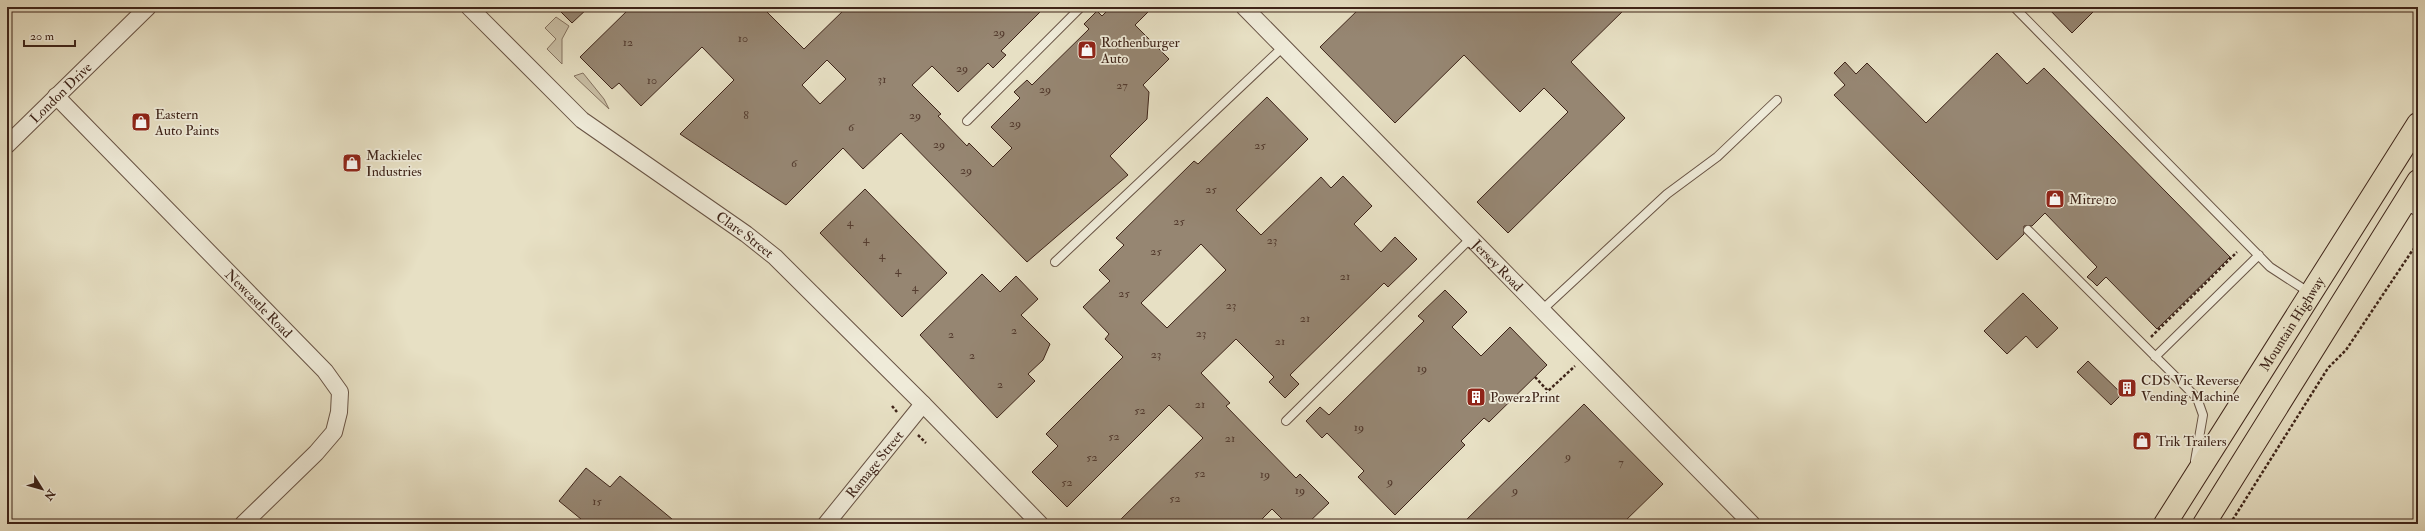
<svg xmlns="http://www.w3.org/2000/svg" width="2425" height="531" font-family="'IM FELL Double Pica',serif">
<rect width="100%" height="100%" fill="#e7e0c4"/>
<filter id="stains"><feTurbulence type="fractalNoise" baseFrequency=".005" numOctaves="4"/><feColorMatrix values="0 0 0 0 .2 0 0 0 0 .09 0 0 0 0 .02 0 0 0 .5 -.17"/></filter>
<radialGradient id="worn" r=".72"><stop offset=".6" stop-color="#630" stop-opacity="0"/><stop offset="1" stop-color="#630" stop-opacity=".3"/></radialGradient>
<path fill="#cac0a7" stroke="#847260" d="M556,17L569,26L562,39V64L547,49L556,39L545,28Z
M583,73L604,99L609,109L574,76Z"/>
<path fill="#968672" stroke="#3e2419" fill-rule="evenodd" d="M556,7H589L572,23Z
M631,7H762L804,49L847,7H1045L1001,51L1006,55L993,68L988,63L958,92L932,66L912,85L941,114L938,116L967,146L969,143L993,167L1012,148L991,127L1020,98L1014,92L1027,80L1032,85L1089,29L1084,24L1097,11L1102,16L1111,7H1153L1135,25L1169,59L1143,85L1149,92L1147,119L1110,156L1128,175L1027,262L901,133L863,169L843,148L786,205L680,134L734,80L702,47L641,106L619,83L612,89L580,57ZM827,60L846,79L820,104L802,85Z
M1361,7H1627L1571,62L1625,118L1508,233L1477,202L1568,112L1544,88L1520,112L1464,55L1395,123L1320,47Z
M2047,7H2098L2072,33Z
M1997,53L2027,84L2044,68L2230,257L2157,329L2106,277L2097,286L2092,281L2087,277L2097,267L2045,213L2032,226H2024V234L1997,260L1834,95L1845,85L1834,73L1845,62L1856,74L1867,63L1926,123Z
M1267,97L1308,139L1236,210L1261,235L1321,177L1331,188L1343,176L1372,206L1354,224L1381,252L1395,237L1417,259L1388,287L1384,283L1290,375L1299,384L1285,398L1269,382L1274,377L1236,339L1201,373L1230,403L1226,406L1296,478L1300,474L1329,503L1307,524H1287L1272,509L1257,524H1116L1203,438L1169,405L1067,507L1032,472L1058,446L1046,434L1123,357L1105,339L1109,334L1083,307L1110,281L1099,270L1124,245L1116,238L1194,161L1198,164ZM1201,244L1226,270L1167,328L1141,303Z
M865,189L947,273L902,317L820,233Z
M982,274L1000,292L1016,276L1038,299L1021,315L1050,344L1043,360L1028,374L1035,381L997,418L920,335Z
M1445,290L1467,312L1452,327L1481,356L1510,327L1547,365L1489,422L1484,418L1461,441L1465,445L1395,515L1358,477L1364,471L1327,433L1322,438L1306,421L1320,407L1329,415L1424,321L1418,316Z
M2023,293L2058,328L2037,348L2026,336L2007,354L1984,331Z
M2088,361L2122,394L2111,405L2077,372Z
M1584,404L1663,484L1622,524H1462Z
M586,468L610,487L620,476L678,524H587L559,501Z"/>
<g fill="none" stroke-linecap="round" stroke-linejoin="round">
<defs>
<path id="service" d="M2014,7L2270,267L2310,293
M967,121L1081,7
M2405,205L2418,212
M2028,230L2197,398L2203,415L2195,461
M1055,262L1283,47
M1542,310L1667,194L1717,157L1777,100
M2155,357L2259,255
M1286,421L1471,238"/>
<g id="minor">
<path id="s1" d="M469,7L582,120L746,234L775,257L923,404L1040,524"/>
<path id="s2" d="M1244,7L1752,524"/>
<path id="s3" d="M56,96L325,371L340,392L339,412L334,432L316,453L243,524"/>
<path id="s4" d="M7,145L148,7"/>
<path id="s5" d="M826,524L923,404"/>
</g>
<g id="primary">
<path id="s6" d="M2165,524L2418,124"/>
<path d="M2204,524L2418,181"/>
</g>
</defs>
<use href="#service" stroke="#685344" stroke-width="10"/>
<use href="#minor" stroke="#685344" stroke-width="18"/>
<use href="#primary" stroke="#3e2419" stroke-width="24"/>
<path stroke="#3e2419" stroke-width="2.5" stroke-dasharray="3 2" stroke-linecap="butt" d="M2151,337L2237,252
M1535,377L1548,391L1575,366
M892,406L897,412
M918,435L926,443
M2230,524L2328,368L2346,350L2412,251L2418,244"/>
<use href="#service" stroke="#efebd9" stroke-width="8"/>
<use href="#minor" stroke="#efebd9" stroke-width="16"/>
<use href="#primary" stroke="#e7e0c4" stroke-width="22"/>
</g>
<defs>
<symbol id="shop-square" viewBox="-11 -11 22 22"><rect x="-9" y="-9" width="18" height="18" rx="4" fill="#8f2418" stroke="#efebd9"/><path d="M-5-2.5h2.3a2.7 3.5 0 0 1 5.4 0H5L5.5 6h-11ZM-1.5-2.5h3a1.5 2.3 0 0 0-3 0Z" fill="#fff"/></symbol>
<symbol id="building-square" viewBox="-11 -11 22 22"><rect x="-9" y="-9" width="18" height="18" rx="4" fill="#8f2418" stroke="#efebd9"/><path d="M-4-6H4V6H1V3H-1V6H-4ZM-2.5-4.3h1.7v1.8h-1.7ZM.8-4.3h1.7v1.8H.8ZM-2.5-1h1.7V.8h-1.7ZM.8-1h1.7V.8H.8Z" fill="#fff"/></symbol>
</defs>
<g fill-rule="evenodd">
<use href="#shop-square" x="1076" y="39" width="22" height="22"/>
<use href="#shop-square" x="130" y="111" width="22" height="22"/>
<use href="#shop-square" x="341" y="152" width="22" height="22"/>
<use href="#shop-square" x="2044" y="188" width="22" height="22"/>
<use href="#building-square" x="2116" y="377" width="22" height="22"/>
<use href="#building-square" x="1465" y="386" width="22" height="22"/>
<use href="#shop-square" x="2131" y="430" width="22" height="22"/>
</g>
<g text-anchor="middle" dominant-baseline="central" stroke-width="3.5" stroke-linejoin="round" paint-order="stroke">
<g font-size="12" fill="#543c2f">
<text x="999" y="32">29</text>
<text x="743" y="38">10</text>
<text x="628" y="42">12</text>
<text x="962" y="68">29</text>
<text x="882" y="79">31</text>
<text x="652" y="80">10</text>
<text x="1122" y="85">27</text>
<text x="1045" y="89">29</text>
<text x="746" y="115">8</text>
<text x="915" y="115">29</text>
<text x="1015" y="123">29</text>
<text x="851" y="127">6</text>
<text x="939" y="144">29</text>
<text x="1260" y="145">25</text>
<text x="794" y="163">6</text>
<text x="966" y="170">29</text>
<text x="1211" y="189">25</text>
<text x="1179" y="221">25</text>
<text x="850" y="222">4</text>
<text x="866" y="239">4</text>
<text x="1272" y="240">23</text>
<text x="1156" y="251">25</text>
<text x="882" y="255">4</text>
<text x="898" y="270">4</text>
<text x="1345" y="276">21</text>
<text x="915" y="287">4</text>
<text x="1124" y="293">25</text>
<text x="1231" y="305">23</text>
<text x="1305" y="318">21</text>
<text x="1014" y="330">2</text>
<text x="1201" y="333">23</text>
<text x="951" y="334">2</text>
<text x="1280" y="341">21</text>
<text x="1156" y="354">23</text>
<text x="972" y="355">2</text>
<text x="1422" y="368">19</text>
<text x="1000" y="384">2</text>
<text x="1200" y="404">21</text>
<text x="1140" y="410">52</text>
<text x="1359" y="427">19</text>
<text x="1114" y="436">52</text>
<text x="1230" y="438">21</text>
<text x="1568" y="456">9</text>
<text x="1092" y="457">52</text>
<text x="1621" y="462">7</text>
<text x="1200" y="473">52</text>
<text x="1265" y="474">19</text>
<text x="1390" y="481">9</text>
<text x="1067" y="482">52</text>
<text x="1300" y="490">19</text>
<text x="1515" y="490">9</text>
<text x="1175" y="498">52</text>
<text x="597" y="501">15</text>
</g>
<g font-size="14" fill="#3e2419" stroke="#efebd9" text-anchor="start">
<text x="1101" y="42">Rothenburger<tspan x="1101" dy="16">Auto</tspan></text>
<text x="155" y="114">Eastern<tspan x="155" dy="16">Auto Paints</tspan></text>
<text x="366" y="155">Mackielec<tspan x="366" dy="16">Industries</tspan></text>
<text x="2069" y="199">Mitre 10</text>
<text x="2141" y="380">CDS Vic Reverse<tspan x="2141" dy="16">Vending Machine</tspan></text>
<text x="1490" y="397">Power2Print</text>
<text x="2156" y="441">Trik Trailers</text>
</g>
<g font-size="14" fill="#3e2419" stroke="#efebd9">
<text stroke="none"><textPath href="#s4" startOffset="75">London Drive</textPath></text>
<text stroke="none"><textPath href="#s1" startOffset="359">Clare Street</textPath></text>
<text stroke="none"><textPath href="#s2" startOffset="362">Jersey Road</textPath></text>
<text stroke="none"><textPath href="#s3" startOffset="290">Newcastle Road</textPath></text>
<text stroke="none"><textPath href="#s6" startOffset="237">Mountain Highway</textPath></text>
<text stroke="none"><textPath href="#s5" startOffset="77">Ramage Street</textPath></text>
</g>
</g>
<rect width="2425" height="531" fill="none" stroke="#e7e0c4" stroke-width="24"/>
<rect x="8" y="8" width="2409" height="515" fill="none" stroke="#3e2419" stroke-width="2"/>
<rect x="12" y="12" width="2401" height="507" fill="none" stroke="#3e2419"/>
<g transform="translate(42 489) rotate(127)" stroke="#efebd9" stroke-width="3" paint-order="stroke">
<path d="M0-3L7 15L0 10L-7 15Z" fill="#3e2419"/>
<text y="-6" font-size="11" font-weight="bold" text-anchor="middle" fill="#3e2419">N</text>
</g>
<path d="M24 40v6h51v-6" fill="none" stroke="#3e2419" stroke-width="2"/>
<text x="30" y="40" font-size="12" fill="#3e2419" stroke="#efebd9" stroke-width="3" paint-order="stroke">20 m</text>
<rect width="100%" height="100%" filter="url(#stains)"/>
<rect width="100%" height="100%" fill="url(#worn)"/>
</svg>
